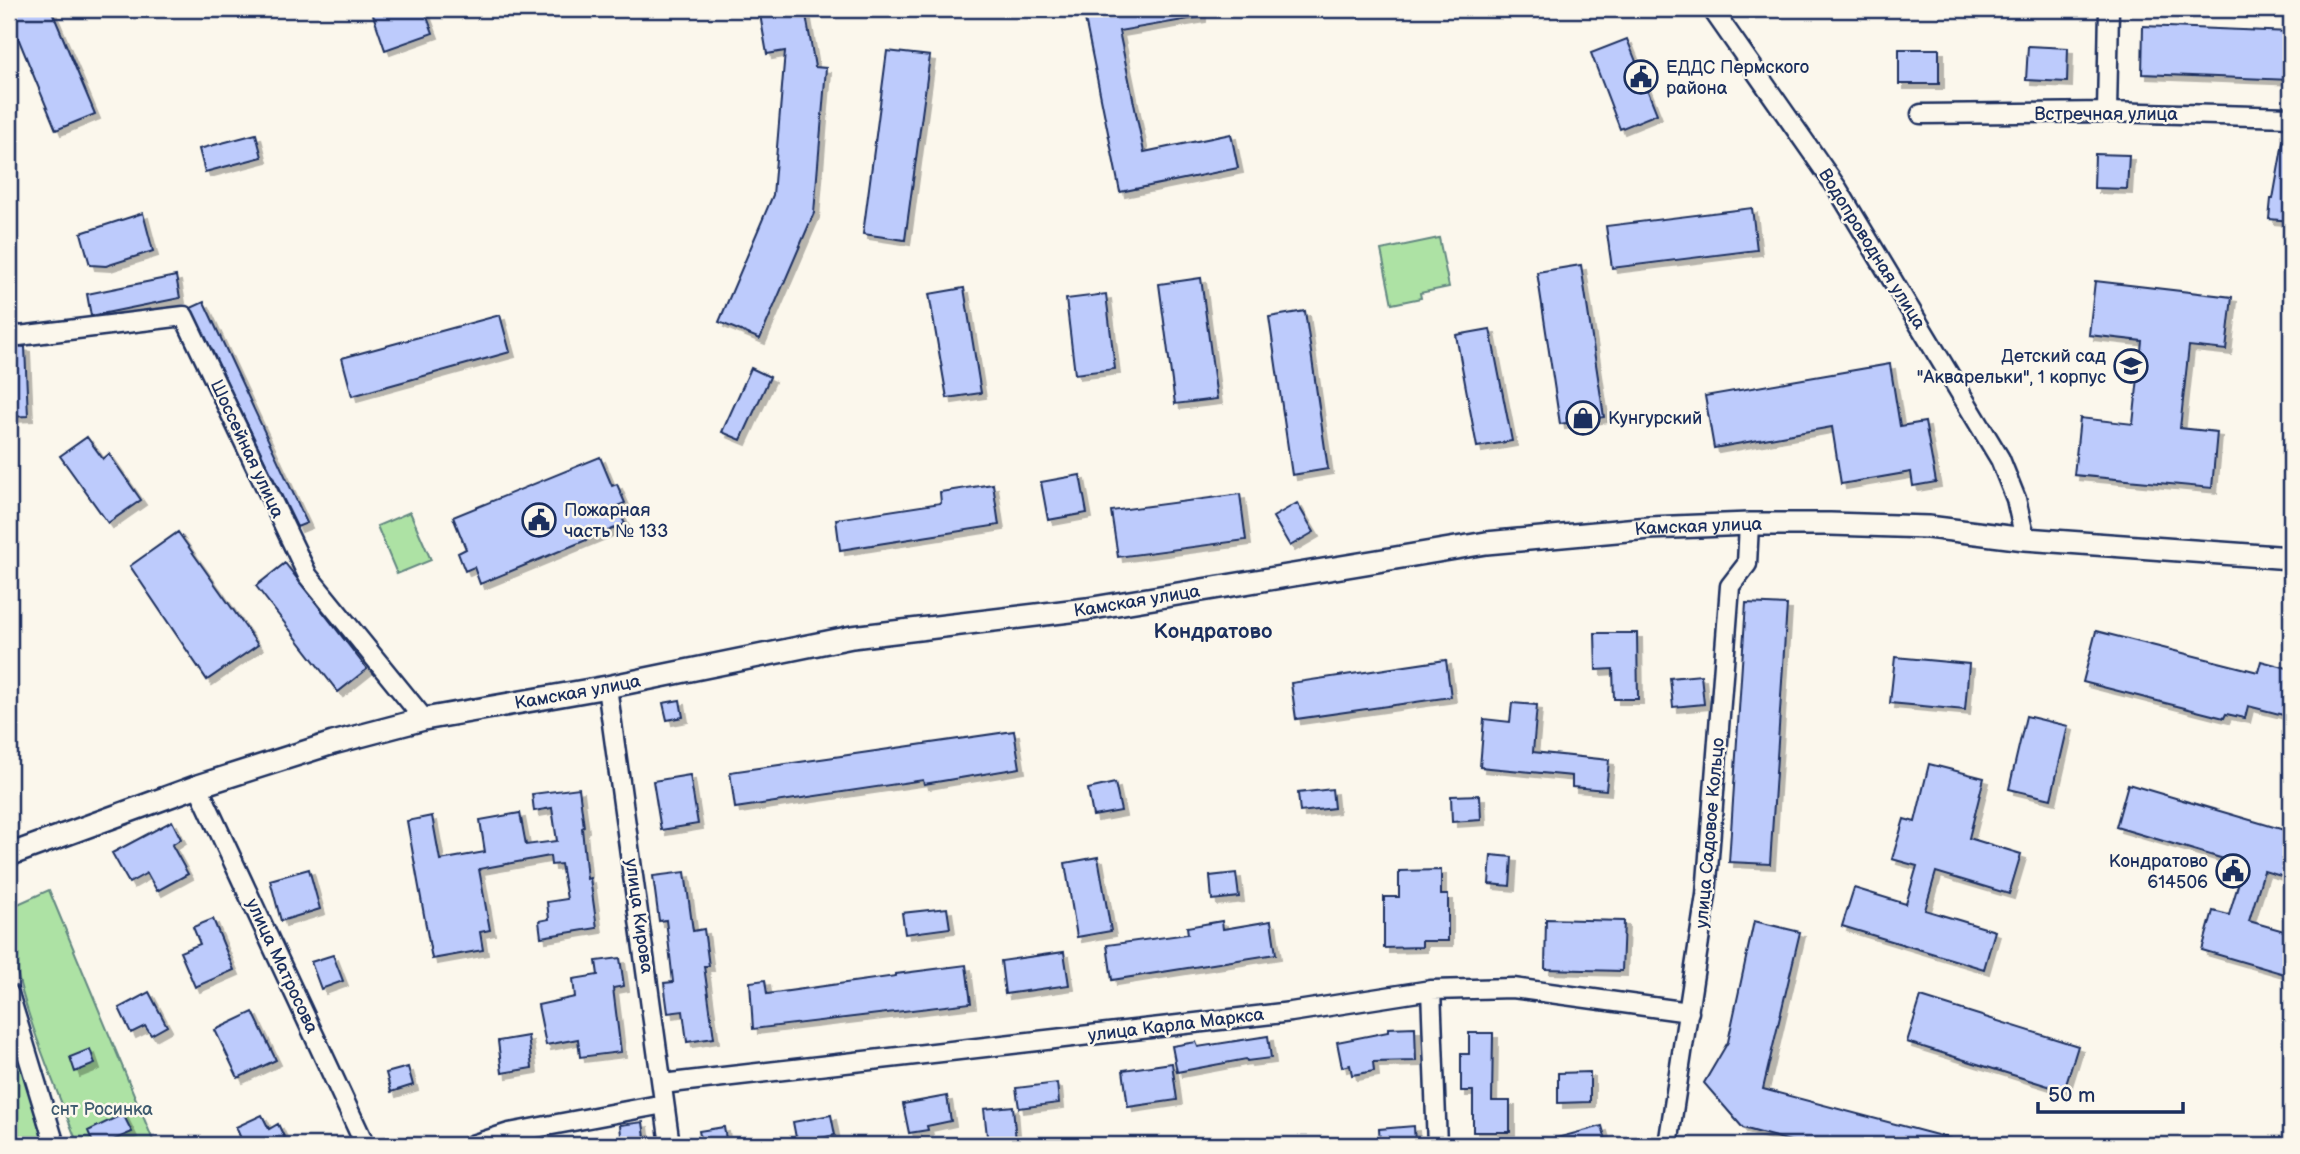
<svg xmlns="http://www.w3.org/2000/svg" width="2300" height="1154" font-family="'Balsamiq Sans',sans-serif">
<defs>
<filter id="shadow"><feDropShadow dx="5" dy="5" stdDeviation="0" flood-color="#0004"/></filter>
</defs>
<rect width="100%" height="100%" fill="#fbf7ec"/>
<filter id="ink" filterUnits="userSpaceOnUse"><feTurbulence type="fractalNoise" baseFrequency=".0143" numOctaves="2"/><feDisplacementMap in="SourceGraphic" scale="14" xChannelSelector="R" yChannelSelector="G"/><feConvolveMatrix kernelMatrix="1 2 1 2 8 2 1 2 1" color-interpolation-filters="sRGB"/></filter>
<g filter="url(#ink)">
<path fill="#ade2a4" stroke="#648881" stroke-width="2" d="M1439,238L1449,287L1420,293L1421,298L1392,304L1381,250Z
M410,512L431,560L397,574L377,526Z
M49,890L155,1145H78C51,1074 9,984 9,908Z
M9,1023L43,1142L45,1145H9Z"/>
<path fill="#bdcbfc" stroke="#1b2f5e" stroke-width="2" filter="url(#shadow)" d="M9,9H51L95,114L56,130L9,16Z
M371,9H424L433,33L385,50Z
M759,9H805L815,67L826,68L814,213L760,339L719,322L773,195L785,51L767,54Z
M1083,9H1201V17L1119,31L1144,152L1231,134L1238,168L1120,192Z
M2143,26L2291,32V80L2142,74Z
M1627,39L1657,114L1620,129L1591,53Z
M2028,46L2068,48L2067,82L2026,80Z
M1899,49H1939V84H1899Z
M887,51L930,56L905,240L863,234Z
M256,134L262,157L205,172L199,149Z
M2283,142L2291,143V221L2269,219L2271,199H2273Z
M2095,154L2129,155L2127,189L2094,188Z
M1752,208L1757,250L1612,268L1606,226Z
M143,213L153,251L106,266L90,265L81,233Z
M1581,265L1604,417L1560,424L1537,272Z
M176,276L180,298L91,316L87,294Z
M1201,278L1217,399L1175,404L1159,284Z
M2095,281L2232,297L2226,350L2189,346L2180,428L2217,432L2212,488L2074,475L2080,418L2133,424L2142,341L2089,335Z
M964,288L981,393L947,398L929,294Z
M1106,294L1115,369L1075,374L1066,299Z
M204,302L307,523L297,527L191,308Z
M1305,311L1328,469L1292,475L1269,317Z
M500,315L510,352L352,396L342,358Z
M1490,329L1512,441L1477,447L1456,335Z
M9,345L25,347L28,416L9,417Z
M1890,364L1900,426L1925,422L1936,482L1913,486L1911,472L1841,484L1832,427L1714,448L1705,396Z
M751,368L770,377L741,440L722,432Z
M87,437L103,459L109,454L141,500L108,523L60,456Z
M600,457L612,486L617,484L625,503L617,506L625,524L480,584L474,567L465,571L458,553L466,549L453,517Z
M1080,475L1087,513L1048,520L1041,482Z
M993,484L999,525L840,550L836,519L941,503L940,492Z
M1240,494L1246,540L1118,557L1111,511Z
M1297,503L1314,532L1290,546L1273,517Z
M178,532L258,645L207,680L130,566Z
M285,563L367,669L338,692L256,586Z
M1746,603L1787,605L1770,864L1729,862Z
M2096,631L2258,672L2261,661L2291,669V717L2248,706L2245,718L2226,714L2224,718L2083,682Z
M1595,633H1637L1638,699H1614L1613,669L1596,670Z
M1895,657L1969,664L1965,710L1890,703Z
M1446,660L1451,697L1296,719L1291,683Z
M1701,675L1704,704L1673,707L1670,678Z
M680,700L683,717L667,720L663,703Z
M1512,703L1537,705L1533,752L1609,760L1606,790L1572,787V776L1480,767L1484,719L1510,722Z
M2026,716L2068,726L2051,799L2009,789Z
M1014,731L1020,768L924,784L923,780L735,808L730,772Z
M1929,764L1984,778L1969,838L2021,854L2009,894L1936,872L1925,910L1995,931L1984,969L1842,926L1854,888L1906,904L1917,866L1892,859L1904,819L1915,822Z
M690,775L698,824L661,830L653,781Z
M1115,783L1121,811L1093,816L1088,789Z
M2128,784L2291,832V879L2264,871L2249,921L2291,933V976L2202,950L2213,911L2229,915L2244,865L2116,827Z
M579,788L584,827L582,828L587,879L590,878L597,928L541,937L539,921L549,919L547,902L567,899L561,864L551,865L550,856L479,869L490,930L480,932L483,950L432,959L407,821L432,816L440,860L485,852L480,820L520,813L526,845L557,841L552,808L534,811L532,794Z
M1332,789L1334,808L1300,812L1298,793Z
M1480,795L1481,820L1452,822L1451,796Z
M172,821L181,839L172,845L188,874L157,891L147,873L129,883L112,853Z
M1491,855L1512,857L1510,886L1489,884Z
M1098,857L1111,931L1077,937L1065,863Z
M309,869L320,909L281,921L270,880Z
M1441,870V895H1448V941H1422V947L1384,948V897H1399V871Z
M685,872L693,931L704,929L709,966H704L714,1038L687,1042L683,1011L668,1013L664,983L673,982L666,920L659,921L653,876Z
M1236,873L1239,897L1212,900L1210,876Z
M947,908L950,928L905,934L902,913Z
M213,919L234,970L195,987L180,952L200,944L193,927Z
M1546,919L1624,921L1622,971L1545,969Z
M1222,921L1223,929L1271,921L1276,954L1112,980L1107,945L1188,934L1187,927Z
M1754,921L1800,932L1763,1089L1956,1140L1955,1145H1805L1743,1128L1704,1083L1728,1042Z
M1064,952L1069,985L1005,994L1001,961Z
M333,955L343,981L321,989L311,962Z
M620,958L624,986L613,988L621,1052L580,1057L578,1039L546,1045L538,1005L575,997L573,979L598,975L596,961Z
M966,965L971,1003L753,1029L750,982L765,980L767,994L896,976V974Z
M149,992L167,1026L151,1035L145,1026L131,1033L119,1008Z
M1921,997L2078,1046L2064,1091L1907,1042Z
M253,1012L276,1060L238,1078L215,1030Z
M1415,1027L1416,1061L1373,1062L1374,1071L1352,1075L1350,1065L1342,1067L1337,1042L1388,1032V1028Z
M1469,1033H1493L1492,1101H1510V1132H1473V1091H1461V1054H1469Z
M528,1036L532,1068L502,1073L498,1041Z
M1268,1036L1271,1058L1247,1061L1246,1059L1177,1072L1172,1046L1196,1042L1198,1047Z
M90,1049L95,1064L75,1072L70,1057Z
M1172,1063L1177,1100L1128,1107L1123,1070Z
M408,1067L413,1085L391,1092L386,1073Z
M1590,1072V1102L1558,1103V1073Z
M1057,1083L1059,1103L1019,1108L1016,1088Z
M947,1096L951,1121L927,1126L928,1130L909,1133L903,1104Z
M1013,1106L1016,1142L988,1145L984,1109Z
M123,1114L132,1132L102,1145H94L88,1131Z
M262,1115L269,1129L278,1124L288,1145H233L242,1141L236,1127Z
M831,1115L835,1135L797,1143L793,1122Z
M643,1122L646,1145H622L620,1125Z
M1414,1126L1415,1145H1380L1379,1129Z
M1602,1126L1606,1140L1585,1145H1559L1557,1138Z
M724,1127L727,1145H702L699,1131Z"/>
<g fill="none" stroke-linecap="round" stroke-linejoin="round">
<defs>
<path id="minor" d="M1712,9L1837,188L2000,459L2016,499L2025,539
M2107,112L2109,9
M1921,114L2107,112L2291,117
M9,332L19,336L184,316L308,576L424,719
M607,687L670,1145
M198,786L365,1145
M1431,990L1437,1145
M9,994L55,1145
M662,1084L1291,1012L1431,990L1513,988L1689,1012
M472,1145L509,1133L664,1104
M1668,1145L1706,895L1730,586L1747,564L1749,524"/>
<g id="tertiary">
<path id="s1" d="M9,855L198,786L333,743L424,719L607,687L852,637L1087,609L1486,543L1649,528L1749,524H1830L1928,527L2025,539L2291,558"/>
</g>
</defs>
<use href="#minor" stroke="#1b2f5e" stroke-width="23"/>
<use href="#tertiary" stroke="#1b2f5e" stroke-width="26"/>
<use href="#minor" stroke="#fbf7ec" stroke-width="18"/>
<use href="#tertiary" stroke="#fbf7ec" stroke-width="21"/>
</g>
</g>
<defs>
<symbol id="civic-ring" viewBox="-11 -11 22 22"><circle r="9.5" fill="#fbf7ec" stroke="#1b2f5e" stroke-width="1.5"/><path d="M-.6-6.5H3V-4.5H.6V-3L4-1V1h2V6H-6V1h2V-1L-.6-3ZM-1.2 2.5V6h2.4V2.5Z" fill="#1b2f5e"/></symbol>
<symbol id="school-ring" viewBox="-11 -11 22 22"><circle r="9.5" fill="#fbf7ec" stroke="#1b2f5e" stroke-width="1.5"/><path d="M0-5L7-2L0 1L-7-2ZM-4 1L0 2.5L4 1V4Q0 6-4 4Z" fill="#1b2f5e"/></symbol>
<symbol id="shop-ring" viewBox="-11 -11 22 22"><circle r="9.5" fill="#fbf7ec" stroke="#1b2f5e" stroke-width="1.5"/><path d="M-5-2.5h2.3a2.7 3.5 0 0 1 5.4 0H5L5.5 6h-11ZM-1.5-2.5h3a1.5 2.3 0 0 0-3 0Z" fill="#1b2f5e"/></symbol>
</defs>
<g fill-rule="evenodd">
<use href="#civic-ring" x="1622" y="58" width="38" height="38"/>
<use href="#school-ring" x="2112" y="347" width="38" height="38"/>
<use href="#shop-ring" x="1564" y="399" width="38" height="38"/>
<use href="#civic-ring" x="520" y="501" width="38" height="38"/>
<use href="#civic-ring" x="2214" y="852" width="38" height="38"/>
</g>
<g text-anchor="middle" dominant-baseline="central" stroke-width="5" stroke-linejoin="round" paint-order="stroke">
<g font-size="18" fill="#1b2f5e" stroke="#fbf7ec" text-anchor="start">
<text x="1666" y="67">ЕДДС Пермского<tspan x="1666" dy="21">района</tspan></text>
<text x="2106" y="356" text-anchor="end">Детский сад<tspan x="2106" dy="21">"Акварельки", 1 корпус</tspan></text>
<text x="1608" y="418">Кунгурский</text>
<text x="564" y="510">Пожарная<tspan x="564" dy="21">часть № 133</tspan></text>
<text x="2208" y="861" text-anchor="end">Кондратово<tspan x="2208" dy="21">614506</tspan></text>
</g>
<g font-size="18" fill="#1b2f5e" stroke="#fbf7ec">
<text x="2106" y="114">Встречная улица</text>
<text transform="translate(1872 249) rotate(58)">Водопроводная улица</text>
<text transform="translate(247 449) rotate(65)">Шоссейная улица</text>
<text stroke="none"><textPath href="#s1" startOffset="1727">Камская улица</textPath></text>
<text stroke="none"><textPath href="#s1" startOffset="1160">Камская улица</textPath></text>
<text stroke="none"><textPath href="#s1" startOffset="593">Камская улица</textPath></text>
<text transform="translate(1710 833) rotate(-85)">улица Садовое Кольцо</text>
<text transform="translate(639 916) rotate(82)">улица Кирова</text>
<text transform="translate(282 966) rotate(65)">улица Матросова</text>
<text transform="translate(1176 1025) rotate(-7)">улица Карла Маркса</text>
</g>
<g font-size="18" fill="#405c70" stroke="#fbf7ec">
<text x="102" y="1109">снт Росинка</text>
</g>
<g font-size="21" font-weight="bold" fill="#1b2f5e" stroke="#fbf7ec">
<text x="1213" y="631">Кондратово</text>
</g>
</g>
<rect width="2300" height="1154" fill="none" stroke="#fbf7ec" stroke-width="35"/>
<rect x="18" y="18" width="2265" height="1119" fill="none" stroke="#1b2f5e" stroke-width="2.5" filter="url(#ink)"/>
<path d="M2038 1102v10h145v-10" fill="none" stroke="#1b2f5e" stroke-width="3.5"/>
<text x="2048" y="1102" font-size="21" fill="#1b2f5e" stroke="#fbf7ec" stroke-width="5" paint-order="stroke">50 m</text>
</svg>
